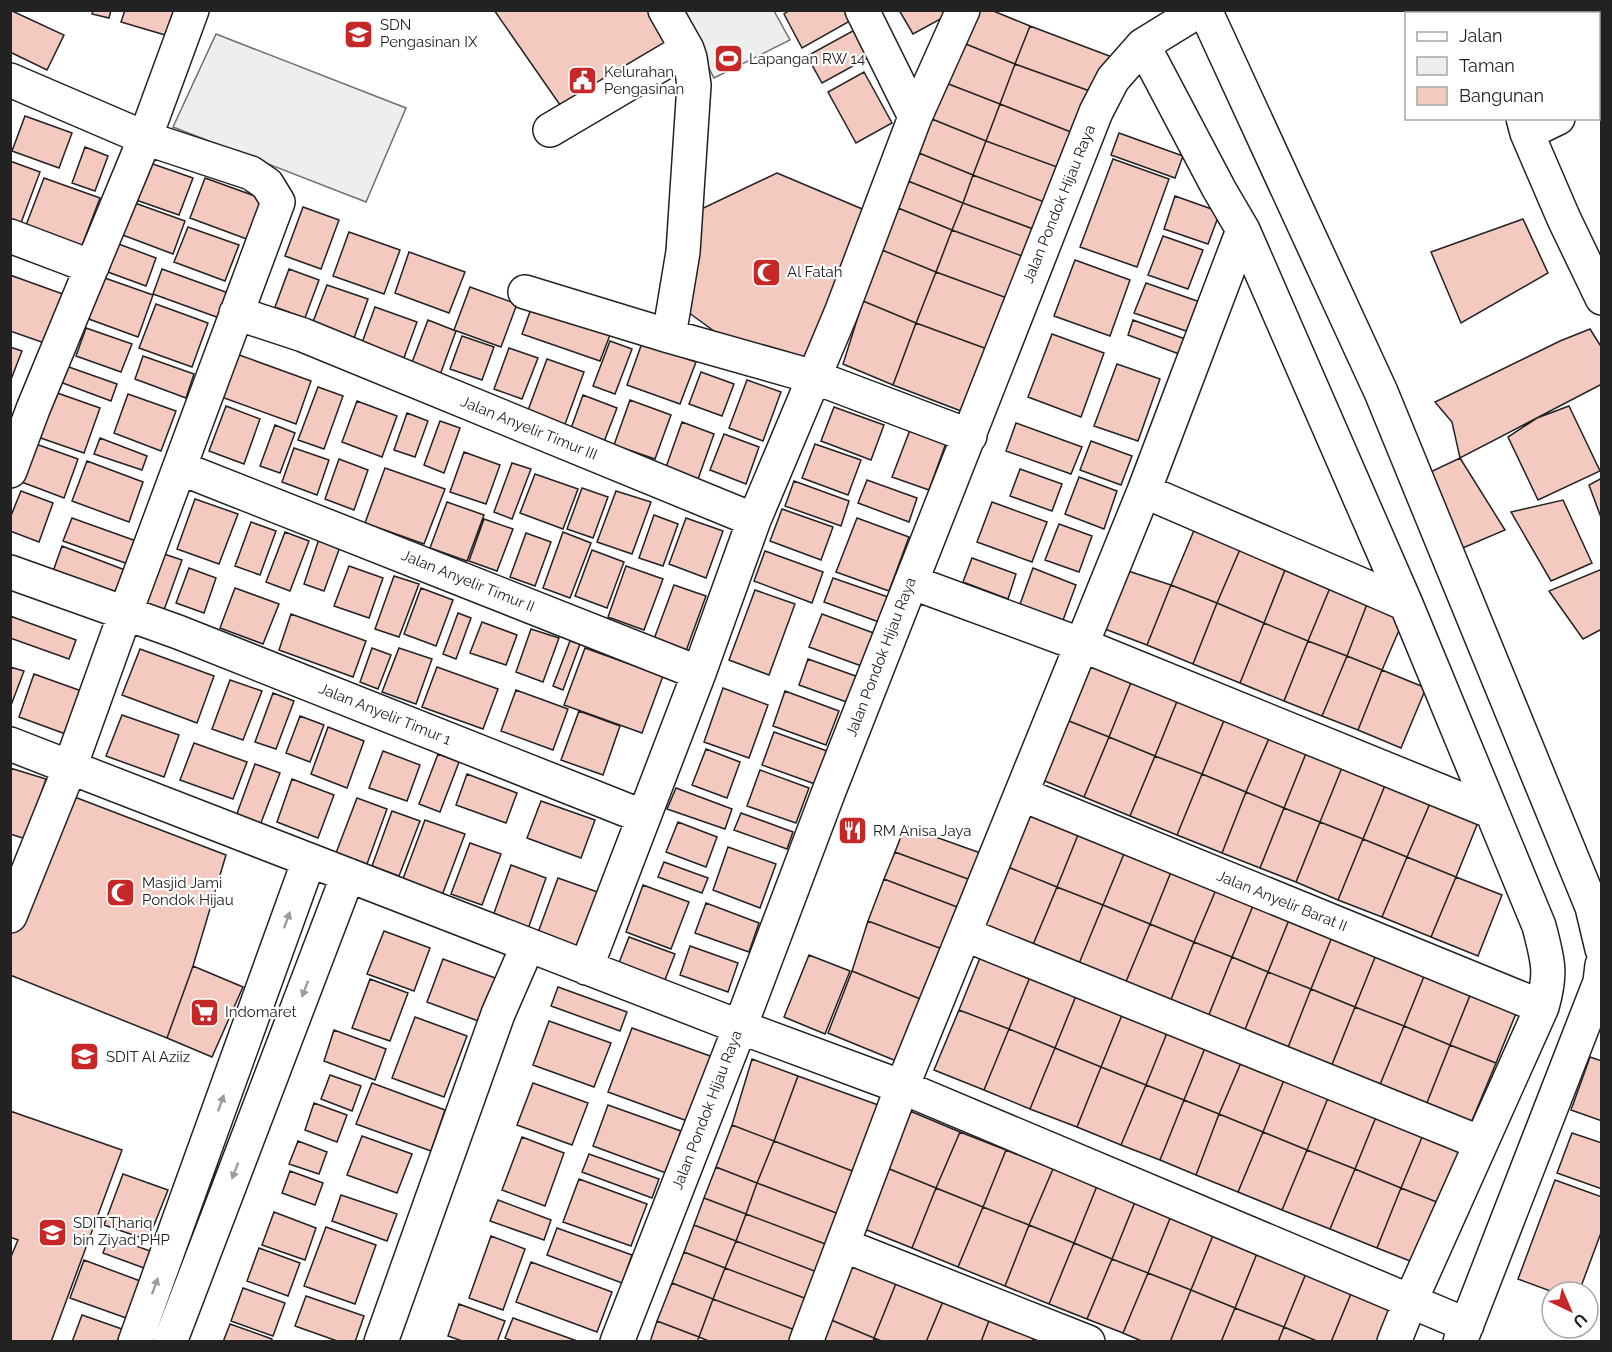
<svg xmlns="http://www.w3.org/2000/svg" width="1612" height="1352" font-family="Raleway,sans-serif">
<rect width="100%" height="100%" fill="#fff"/>
<path fill="#eee" stroke="#6f6f6f" stroke-width="1.5" d="M679,11H774L790,40L714,78Z
M216,34L406,108L366,202L173,127Z"/>
<path fill="#f3c9c0" stroke="#222" stroke-width="1.5" d="M10,10L64,35L47,70L10,52Z
M93,10H111L109,18L92,14Z
M125,10H180L172,37L121,22Z
M494,10H658L678,47L567,115Z
M790,10H845L850,21L802,48L784,14Z
M899,10H943L946,16L913,34Z
M974,10H991L1030,26L1015,64L961,42Z
M1030,26L1112,57L1098,94L1015,64Z
M860,27L875,54L822,83L807,56Z
M961,42L1015,64L1000,104L946,83Z
M1015,64L1098,94L1081,136L1000,104Z
M864,72L892,123L856,143L828,92Z
M946,83L1000,104L986,141L932,119Z
M1000,104L1081,136L1068,171L986,141Z
M25,116L72,133L59,168L12,151Z
M932,119L986,141L973,175L919,153Z
M1119,133L1183,156L1175,178L1111,155Z
M986,141L1068,171L1055,206L973,175Z
M85,147L108,156L95,191L72,183Z
M919,153L973,175L963,203L908,181Z
M1113,159L1169,179L1137,267L1080,247Z
M10,161L40,172L18,231L10,228Z
M150,163L193,178L179,215L136,200Z
M777,173L867,211L807,362L722,337L688,312L695,212Z
M973,175L1055,206L1044,233L963,203Z
M44,178L100,198L81,248L25,228Z
M205,178L266,200L252,241L190,218Z
M908,181L963,203L952,230L898,208Z
M1175,196L1220,212L1208,244L1164,229Z
M132,202L185,221L173,254L120,234Z
M963,203L1044,233L1033,260L952,230Z
M303,207L339,220L321,269L285,256Z
M898,208L952,230L936,272L882,250Z
M1523,219L1548,273L1461,323L1431,252Z
M188,227L239,245L225,281L174,262Z
M952,230L1033,260L1018,302L936,272Z
M349,232L400,250L384,294L333,276Z
M1163,236L1203,250L1188,289L1148,275Z
M116,243L156,258L146,286L105,271Z
M882,250L936,272L916,323L863,301Z
M409,252L465,272L449,313L395,293Z
M1075,260L1130,280L1110,336L1054,316Z
M162,269L231,294L222,319L153,294Z
M289,269L319,280L305,318L275,307Z
M936,272L1018,302L998,353L916,323Z
M10,275L71,297L53,346L10,331Z
M102,277L153,295L138,337L86,318Z
M1146,283L1200,302L1189,332L1134,313Z
M327,285L368,299L353,341L311,327Z
M470,287L517,304L501,347L454,330Z
M863,301L916,323L893,385L843,364Z
M156,304L208,323L192,367L139,348Z
M532,306L610,335L600,361L522,334Z
M375,307L417,322L401,366L359,351Z
M428,320L456,331L440,375L411,365Z
M1133,320L1185,339L1179,354L1128,335Z
M916,323L998,353L974,416L893,385Z
M86,328L132,344L121,372L76,356Z
M1590,329L1602,348V384L1460,458L1452,422L1435,402L1560,341Z
M1052,334L1104,353L1081,417L1028,397Z
M462,336L494,347L482,380L450,369Z
M610,341L632,349L615,394L593,386Z
M642,343L696,362L680,404L627,385Z
M10,347L22,351L10,382Z
M509,348L538,358L522,399L494,389Z
M231,352L311,381L296,424L216,395Z
M143,356L194,374L186,398L135,379Z
M547,359L584,372L564,427L527,413Z
M1117,364L1160,379L1138,441L1094,426Z
M66,366L117,384L111,401L60,382Z
M701,372L734,384L722,416L689,404Z
M747,380L781,392L763,441L729,428Z
M318,387L343,396L324,449L298,440Z
M46,389L100,408L84,453L29,434Z
M128,394L176,411L161,451L114,433Z
M583,395L617,408L602,447L569,434Z
M630,400L671,415L655,459L614,445Z
M357,401L397,416L382,457L342,442Z
M226,406L260,419L244,464L209,451Z
M1569,406L1600,471L1538,500L1508,437L1537,418Z
M834,407L884,425L871,460L821,441Z
M407,413L428,421L415,457L394,450Z
M440,421L460,428L444,473L424,465Z
M682,422L714,434L697,482L665,470Z
M1016,423L1082,447L1071,474L1006,451Z
M275,425L295,433L280,473L260,466Z
M910,430L946,443L929,490L892,477Z
M724,434L759,447L746,484L710,470Z
M100,438L147,456L142,470L94,454Z
M1091,441L1132,456L1121,485L1080,470Z
M33,443L78,459L64,498L19,481Z
M815,444L861,460L848,495L802,478Z
M294,448L329,460L317,495L282,482Z
M464,452L500,465L486,504L450,492Z
M1460,458L1505,530L1458,550L1424,475Z
M339,459L368,470L354,510L325,499Z
M87,461L143,482L129,522L72,501Z
M512,463L531,469L512,519L494,512Z
M385,468L445,489L424,544L365,523Z
M1020,469L1062,484L1052,511L1010,496Z
M535,474L578,489L563,529L520,513Z
M1079,477L1117,491L1104,529L1065,514Z
M1602,478V520L1589,485Z
M867,480L917,498L909,522L858,503Z
M794,481L849,501L841,526L785,506Z
M582,488L608,497L593,538L567,529Z
M21,491L53,503L39,542L10,531V518Z
M616,491L651,502L632,554L597,542Z
M195,499L238,514L219,564L177,549Z
M1563,500L1592,563L1551,581L1511,512Z
M447,502L484,515L467,561L430,548Z
M992,502L1047,522L1032,562L977,542Z
M782,509L833,527L821,560L770,541Z
M654,515L678,524L663,566L639,558Z
M72,518L139,542L131,565L63,541Z
M686,518L723,531L706,578L669,564Z
M857,518L909,537L889,591L836,572Z
M484,519L513,529L497,571L469,561Z
M251,522L276,531L260,575L235,566Z
M1059,524L1092,536L1079,572L1045,560Z
M1195,528L1241,547L1217,603L1171,585Z
M285,532L309,541L290,591L266,582Z
M563,532L591,543L570,598L543,588Z
M526,533L551,542L535,586L510,577Z
M319,539L340,547L324,591L304,584Z
M62,546L125,570L113,603L50,580Z
M1241,547L1287,565L1264,623L1217,603Z
M592,550L624,562L607,608L575,596Z
M765,551L823,572L812,603L754,581Z
M164,554L182,560L164,610L146,603Z
M972,558L1016,574L1008,599L963,582Z
M1287,565L1332,583L1308,641L1264,623Z
M349,566L383,578L369,618L334,606Z
M626,566L663,579L644,630L608,617Z
M189,568L216,578L204,613L176,603Z
M1033,568L1076,585L1062,623L1019,607Z
M1122,569L1171,585L1147,645L1097,626Z
M1602,569V629L1583,639L1549,591Z
M394,576L419,584L399,637L375,629Z
M833,578L888,597L879,622L824,602Z
M1332,583L1369,599L1347,656L1308,641Z
M674,585L706,596L686,651L654,639Z
M1171,585L1217,603L1193,664L1147,645Z
M235,588L279,604L263,644L220,628Z
M421,588L453,600L436,646L404,634Z
M755,590L795,604L769,675L729,660Z
M1369,599L1406,614L1382,670L1347,656Z
M1217,603L1264,623L1240,683L1193,664Z
M458,613L471,618L456,659L443,654Z
M291,614L366,641L353,677L279,650Z
M822,614L879,635L867,668L809,647Z
M10,616L76,640L69,659L10,638Z
M482,622L517,635L506,665L470,653Z
M1264,623L1308,641L1284,701L1240,683Z
M531,629L559,638L543,682L516,672Z
M570,641L580,644L563,690L553,686Z
M1308,641L1347,656L1322,716L1284,701Z
M372,648L391,655L378,689L360,682Z
M399,648L432,659L416,704L382,692Z
M585,648L663,676L642,733L564,705Z
M140,649L214,676L197,723L122,695Z
M1347,656L1382,670L1358,730L1322,716Z
M808,659L864,679L855,705L799,685Z
M1083,661L1132,680L1109,737L1059,717Z
M10,667L24,671L10,708Z
M437,667L498,689L483,729L422,707Z
M1382,670L1426,688L1401,748L1358,730Z
M34,674L87,693L71,736L19,717Z
M230,680L262,691L243,740L212,729Z
M1132,680L1178,699L1155,756L1109,737Z
M723,688L768,705L749,758L704,742Z
M516,690L568,709L553,750L501,731Z
M785,691L839,711L826,745L773,726Z
M273,693L294,701L276,749L255,742Z
M1178,699L1225,718L1202,774L1155,756Z
M579,711L620,726L603,775L561,760Z
M122,715L179,735L164,777L106,756Z
M300,716L324,725L310,762L286,753Z
M1059,717L1109,737L1084,797L1035,777Z
M1225,718L1270,736L1246,792L1202,774Z
M328,727L364,741L347,788L311,774Z
M774,732L827,751L815,784L762,765Z
M1270,736L1307,751L1284,808L1246,792Z
M1109,737L1155,756L1130,816L1084,797Z
M194,743L247,762L233,799L180,780Z
M706,749L740,762L727,798L692,785Z
M383,751L420,765L407,801L369,788Z
M1307,751L1343,765L1320,822L1284,808Z
M438,754L459,762L440,812L419,804Z
M1155,756L1202,774L1177,835L1130,816Z
M255,764L280,773L259,828L235,819Z
M1343,765L1386,783L1363,839L1320,822Z
M10,768L46,779L26,839L10,834Z
M760,770L809,788L796,823L747,806Z
M467,774L517,793L506,823L456,805Z
M1202,774L1246,792L1222,853L1177,835Z
M292,779L334,795L318,838L277,822Z
M1386,783L1431,801L1407,857L1363,839Z
M676,788L732,809L725,829L667,809Z
M1246,792L1284,808L1260,868L1222,853Z
M72,796L226,855L193,966L167,1038L10,975V928Z
M357,798L387,809L367,864L336,853Z
M541,801L595,820L581,858L527,838Z
M1431,801L1479,820L1456,877L1407,857Z
M1284,808L1320,822L1296,882L1260,868Z
M1031,810L1080,830L1057,887L1008,867Z
M392,811L420,821L399,876L372,866Z
M741,813L793,832L787,849L734,830Z
M425,820L465,834L441,898L401,884Z
M678,822L717,837L706,867L666,852Z
M1320,822L1363,839L1338,900L1296,882Z
M905,826L986,855L976,882L895,852Z
M1080,830L1126,849L1103,905L1057,887Z
M1363,839L1407,857L1382,917L1338,900Z
M470,843L501,854L482,905L451,894Z
M728,847L776,864L760,908L713,890Z
M1126,849L1173,867L1150,924L1103,905Z
M895,852L976,882L965,910L884,879Z
M1407,857L1456,877L1431,937L1382,917Z
M664,862L708,878L702,893L658,877Z
M511,865L546,878L528,929L493,916Z
M1008,867L1057,887L1032,947L983,927Z
M1173,867L1218,885L1194,942L1150,924Z
M1456,877L1502,895L1478,956L1431,937Z
M558,878L606,895L584,956L536,938Z
M884,879L965,910L950,952L868,921Z
M643,885L689,902L671,949L626,932Z
M1218,885L1255,901L1232,957L1194,942Z
M1057,887L1103,905L1078,966L1032,947Z
M1255,901L1291,915L1268,972L1232,957Z
M706,903L759,923L749,952L695,933Z
M1103,905L1150,924L1125,984L1078,966Z
M1291,915L1334,932L1311,989L1268,972Z
M868,921L950,952L930,1003L852,971Z
M1150,924L1194,942L1170,1002L1125,984Z
M384,931L430,948L414,991L367,974Z
M1334,932L1378,950L1355,1007L1311,989Z
M629,937L675,954L663,985L617,968Z
M1194,942L1232,957L1208,1017L1170,1002Z
M690,946L738,963L728,992L680,975Z
M1378,950L1427,969L1404,1026L1355,1007Z
M982,953L1032,972L1009,1029L959,1010Z
M809,955L850,971L825,1034L784,1017Z
M1232,957L1268,972L1244,1032L1208,1017Z
M443,959L498,979L481,1022L427,1002Z
M193,966L243,987L212,1057L167,1038Z
M1427,969L1473,988L1450,1045L1404,1026Z
M852,971L930,1003L906,1065L828,1033Z
M1032,972L1078,991L1055,1048L1009,1029Z
M1268,972L1311,989L1287,1050L1244,1032Z
M370,979L408,993L390,1041L352,1028Z
M558,987L627,1012L620,1031L551,1006Z
M1473,988L1519,1006L1496,1063L1450,1045Z
M1311,989L1355,1007L1331,1067L1287,1050Z
M1078,991L1124,1010L1101,1067L1055,1048Z
M1355,1007L1404,1026L1379,1087L1331,1067Z
M959,1010L1009,1029L984,1090L934,1070Z
M1124,1010L1169,1028L1146,1085L1101,1067Z
M415,1017L467,1036L444,1097L392,1078Z
M549,1021L611,1043L594,1087L533,1065Z
M1404,1026L1450,1045L1426,1105L1379,1087Z
M632,1028L713,1057L690,1122L608,1092Z
M1169,1028L1207,1043L1184,1100L1146,1085Z
M1009,1029L1055,1048L1030,1109L984,1090Z
M334,1030L386,1049L375,1080L324,1061Z
M1207,1043L1243,1058L1219,1114L1184,1100Z
M1450,1045L1496,1063L1471,1123L1426,1105Z
M1055,1048L1101,1067L1077,1127L1030,1109Z
M1590,1057L1602,1061V1121L1571,1110Z
M1243,1058L1286,1075L1263,1132L1219,1114Z
M752,1059L798,1076L774,1141L732,1125Z
M1101,1067L1146,1085L1121,1145L1077,1127Z
M330,1075L361,1086L352,1111L321,1099Z
M1286,1075L1330,1093L1307,1150L1263,1132Z
M798,1076L881,1106L855,1172L774,1141Z
M372,1083L445,1110L431,1151L356,1124Z
M533,1083L588,1103L572,1145L517,1125Z
M1146,1085L1184,1100L1160,1160L1121,1145Z
M1330,1093L1378,1112L1355,1169L1307,1150Z
M1184,1100L1219,1114L1196,1175L1160,1160Z
M314,1103L347,1115L337,1142L305,1130Z
M608,1105L681,1131L666,1173L593,1146Z
M10,1111L122,1150L51,1342H10V1259L18,1240L10,1237Z
M910,1111L960,1132L936,1188L887,1168Z
M1378,1112L1425,1130L1401,1188L1355,1169Z
M1219,1114L1263,1132L1238,1192L1196,1175Z
M732,1125L774,1141L757,1183L716,1167Z
M1425,1130L1470,1149L1447,1206L1401,1188Z
M960,1132L1006,1150L983,1207L936,1188Z
M1263,1132L1307,1150L1282,1210L1238,1192Z
M1572,1133L1602,1143V1189L1557,1173Z
M362,1136L412,1154L397,1193L347,1175Z
M522,1137L564,1153L545,1206L502,1190Z
M298,1141L327,1152L319,1174L289,1164Z
M774,1141L855,1172L839,1214L757,1183Z
M1006,1150L1053,1169L1029,1225L983,1207Z
M1307,1150L1355,1169L1330,1229L1282,1210Z
M589,1154L659,1179L652,1198L582,1172Z
M716,1167L757,1183L746,1214L704,1198Z
M887,1168L936,1188L912,1248L862,1228Z
M1053,1169L1097,1186L1074,1243L1029,1225Z
M1355,1169L1401,1188L1377,1248L1330,1229Z
M290,1171L323,1183L315,1205L282,1193Z
M123,1174L168,1190L148,1240L104,1225Z
M579,1179L647,1204L631,1246L563,1222Z
M1555,1180L1602,1197V1230L1579,1292H1553L1518,1279Z
M757,1183L839,1214L828,1245L746,1214Z
M1097,1186L1135,1202L1112,1259L1074,1243Z
M936,1188L983,1207L958,1267L912,1248Z
M1401,1188L1447,1206L1423,1266L1377,1248Z
M341,1195L397,1214L387,1241L332,1221Z
M704,1198L746,1214L736,1241L694,1225Z
M498,1200L551,1220L544,1240L490,1221Z
M1135,1202L1171,1216L1148,1273L1112,1259Z
M983,1207L1029,1225L1005,1286L958,1267Z
M274,1212L316,1228L305,1260L262,1245Z
M746,1214L828,1245L817,1272L736,1241Z
M1171,1216L1214,1233L1191,1290L1148,1273Z
M694,1225L736,1241L725,1268L684,1252Z
M1029,1225L1074,1243L1049,1304L1005,1286Z
M326,1227L376,1245L355,1304L304,1286Z
M557,1228L632,1255L622,1283L547,1255Z
M1214,1233L1258,1251L1235,1308L1191,1290Z
M109,1236L150,1251L144,1268L103,1253Z
M491,1236L525,1249L503,1310L469,1298Z
M736,1241L817,1272L807,1299L725,1268Z
M1074,1243L1112,1259L1087,1319L1049,1304Z
M259,1248L300,1263L288,1296L247,1281Z
M1258,1251L1307,1271L1284,1327L1235,1308Z
M684,1252L725,1268L713,1299L672,1283Z
M1112,1259L1148,1273L1123,1333L1087,1319Z
M84,1260L143,1282L129,1319L70,1298Z
M848,1261L897,1281L874,1338L824,1317Z
M531,1262L612,1292L597,1332L516,1302Z
M725,1268L807,1299L795,1330L713,1299Z
M1307,1271L1353,1289L1331,1342H1319L1284,1327Z
M1148,1273L1191,1290L1170,1342H1144L1123,1333Z
M897,1281L944,1299L926,1342H884L874,1338Z
M672,1283L713,1299L699,1337L657,1321Z
M243,1288L285,1303L273,1336L231,1321Z
M1353,1289L1398,1307L1384,1342H1331Z
M1191,1290L1235,1308L1221,1342H1170Z
M306,1296L364,1316L355,1342H340L295,1326Z
M713,1299L795,1330L790,1342H711L699,1337Z
M944,1299L990,1318L981,1342H926Z
M459,1304L505,1321L497,1342H465L448,1336Z
M1235,1308L1284,1327L1278,1342H1221Z
M82,1315L122,1329L117,1342H72Z
M824,1317L874,1338L873,1342H815Z
M513,1318L580,1342H515L505,1338Z
M990,1318L1035,1336L1032,1342H981Z
M657,1321L699,1337L697,1342H650Z
M230,1324L272,1339L271,1342H223Z
M1284,1327L1319,1342H1278Z"/>
<g fill="none" stroke-linecap="round" stroke-linejoin="round">
<defs>
<path id="minor" d="M665,10L687,49L690,58L694,85L683,252L669,336
M862,10L915,117
M1205,10L1381,392L1592,907L1602,949
M1502,10V14
M1532,14L1540,10
M1143,45L1219,189L1243,230L1406,604L1539,926C1548,961 1552,972 1542,1007L1410,1302L1394,1342
M10,80L145,138L251,173L267,184L278,202L125,614L70,767L10,916
M1598,100L1602,99
M1523,118L1527,133L1564,219L1602,298
M550,130L687,49
M1527,133L1558,118
M10,236L92,267
M525,292L669,336L814,377L970,436
M236,313L303,335L754,520
M180,468L699,673
M10,471L33,409L145,138L192,10
M1144,491L1406,604
M10,572L178,632L644,817
M911,582L1082,645L1492,812
M10,744L740,1027L902,1087L1467,1325
M1021,794L1542,1007
M964,934L1481,1143
M586,968L699,673L754,520L841,313L915,117L963,10
M843,1245L1088,1342
M135,1342L309,860
M170,1342L348,875
M381,1342L498,1014L528,945
M617,1342L740,1027L829,791L1096,112L1113,79L1143,45L1200,10
M806,1342L902,1087L1144,491L1243,230
M1460,1342L1600,982L1602,965"/>
</defs>
<use href="#minor" stroke="#222" stroke-width="36"/>
<use href="#minor" stroke="#fff" stroke-width="33"/>
</g>
<defs><path id="oneway-solid" d="M-6-.8H1V-3.2L6.5 0L1 3.2V.8H-6Z" transform="scale(1.5)"/></defs>
<g fill="#9c9c9c">
<use href="#oneway-solid" transform="translate(287 920) rotate(-70)"/>
<use href="#oneway-solid" transform="translate(305 989) rotate(111)"/>
<use href="#oneway-solid" transform="translate(221 1103) rotate(-70)"/>
<use href="#oneway-solid" transform="translate(235 1171) rotate(111)"/>
<use href="#oneway-solid" transform="translate(155 1286) rotate(-70)"/>
</g>
<defs>
<symbol id="school-square" viewBox="-11 -11 22 22"><rect x="-9" y="-9" width="18" height="18" rx="4" fill="#c62828" stroke="#fff"/><path d="M0-5L7-2L0 1L-7-2ZM-4 1L0 2.5L4 1V4Q0 6-4 4Z" fill="#fff"/></symbol>
<symbol id="stadium-square" viewBox="-11 -11 22 22"><rect x="-9" y="-9" width="18" height="18" rx="4" fill="#c62828" stroke="#fff"/><path d="M0-5a6.5 5 0 1 0 0 10a6.5 5 0 1 0 0-10ZM-3.5-1.8h7v3.6h-7Z" fill="#fff"/></symbol>
<symbol id="civic-square" viewBox="-11 -11 22 22"><rect x="-9" y="-9" width="18" height="18" rx="4" fill="#c62828" stroke="#fff"/><path d="M-.6-6.5H3V-4.5H.6V-3L4-1V1h2V6H-6V1h2V-1L-.6-3ZM-1.2 2.5V6h2.4V2.5Z" fill="#fff"/></symbol>
<symbol id="mosque-square" viewBox="-11 -11 22 22"><rect x="-9" y="-9" width="18" height="18" rx="4" fill="#c62828" stroke="#fff"/><path d="M3.5-4.9A6 6 0 1 0 3.5 4.9A5 5 0 1 1 3.5-4.9Z" fill="#fff"/></symbol>
<symbol id="restaurant-square" viewBox="-11 -11 22 22"><rect x="-9" y="-9" width="18" height="18" rx="4" fill="#c62828" stroke="#fff"/><path d="M-5-6h1v4h1v-4h1v4h1v-4h1v5L-1.5 .5V6h-2V.5L-5-1ZM5-6V6H3V1.5H1.5Q1.5-4 5-6Z" fill="#fff"/></symbol>
<symbol id="supermarket-square" viewBox="-11 -11 22 22"><rect x="-9" y="-9" width="18" height="18" rx="4" fill="#c62828" stroke="#fff"/><path d="M-6-5.5h2.5l.6 2H6L4.5 2H-2.5L-4.4-4H-6ZM-1.5 3.2a1.3 1.3 0 1 0 .1 0ZM3 3.2a1.3 1.3 0 1 0 .1 0Z" fill="#fff"/></symbol>
</defs>
<g fill-rule="evenodd">
<use href="#school-square" x="342" y="18" width="33" height="33"/>
<use href="#stadium-square" x="712" y="42" width="33" height="33"/>
<use href="#civic-square" x="566" y="64" width="33" height="33"/>
<use href="#mosque-square" x="750" y="256" width="33" height="33"/>
<use href="#restaurant-square" x="836" y="814" width="33" height="33"/>
<use href="#mosque-square" x="104" y="876" width="33" height="33"/>
<use href="#supermarket-square" x="188" y="996" width="33" height="33"/>
<use href="#school-square" x="68" y="1040" width="33" height="33"/>
<use href="#school-square" x="36" y="1216" width="33" height="33"/>
</g>
<g text-anchor="middle" dominant-baseline="central" stroke-width="4.5" stroke-linejoin="round" paint-order="stroke">
<g font-size="15" fill="#222" stroke="#fff" text-anchor="start">
<text x="380" y="25">SDN<tspan x="380" dy="17">Pengasinan IX</tspan></text>
<text x="749" y="59">Lapangan RW 14</text>
<text x="604" y="72">Kelurahan<tspan x="604" dy="17">Pengasinan</tspan></text>
<text x="787" y="272">Al Fatah</text>
<text x="873" y="831">RM Anisa Jaya</text>
<text x="142" y="883">Masjid Jami<tspan x="142" dy="17">Pondok Hijau</tspan></text>
<text x="225" y="1012">Indomaret</text>
<text x="106" y="1057">SDIT Al Aziiz</text>
<text x="73" y="1223">SDIT Thariq<tspan x="73" dy="17">bin Ziyad PHP</tspan></text>
</g>
<g font-size="15" fill="#222" stroke="#fff">
<text transform="translate(1059 204) rotate(-68)">Jalan Pondok Hijau Raya</text>
<text transform="translate(529 428) rotate(22)">Jalan Anyelir Timur III</text>
<text transform="translate(468 581) rotate(22)">Jalan Anyelir Timur II</text>
<text transform="translate(881 657) rotate(-69)">Jalan Pondok Hijau Raya</text>
<text transform="translate(385 714) rotate(22)">Jalan Anyelir Timur 1</text>
<text transform="translate(1282 901) rotate(22)">Jalan Anyelir Barat II</text>
<text transform="translate(707 1110) rotate(-69)">Jalan Pondok Hijau Raya</text>
</g>
</g>
<rect width="1612" height="1352" fill="none" stroke="#222222" stroke-width="24"/>
<rect x="1405" y="12" width="195" height="108" fill="#ffffff" stroke="#a7a7a7" stroke-width="1.5"/>
<rect x="1417" y="32" width="30" height="9" fill="#ffffff" stroke="#a7a7a7" stroke-width="1.5"/>
<text x="1459" y="42" font-size="18" fill="#222222">Jalan</text>
<rect x="1417" y="57" width="30" height="18" fill="#eeeeee" stroke="#a7a7a7" stroke-width="1.5"/>
<text x="1459" y="72" font-size="18" fill="#222222">Taman</text>
<rect x="1417" y="87" width="30" height="18" fill="#f3c9c0" stroke="#a7a7a7" stroke-width="1.5"/>
<text x="1459" y="102" font-size="18" fill="#222222">Bangunan</text>
<g transform="translate(1570 1310) rotate(136)"><circle r="28" fill="#ffffff" stroke="#a7a7a7" stroke-width="1.5"/>
<path d="M0-4.5L10 22L0 15L-10 22Z" fill="#c62828"/>
<text y="-9" font-size="16" font-weight="bold" text-anchor="middle" fill="#222222">U</text>
</g>
</svg>
